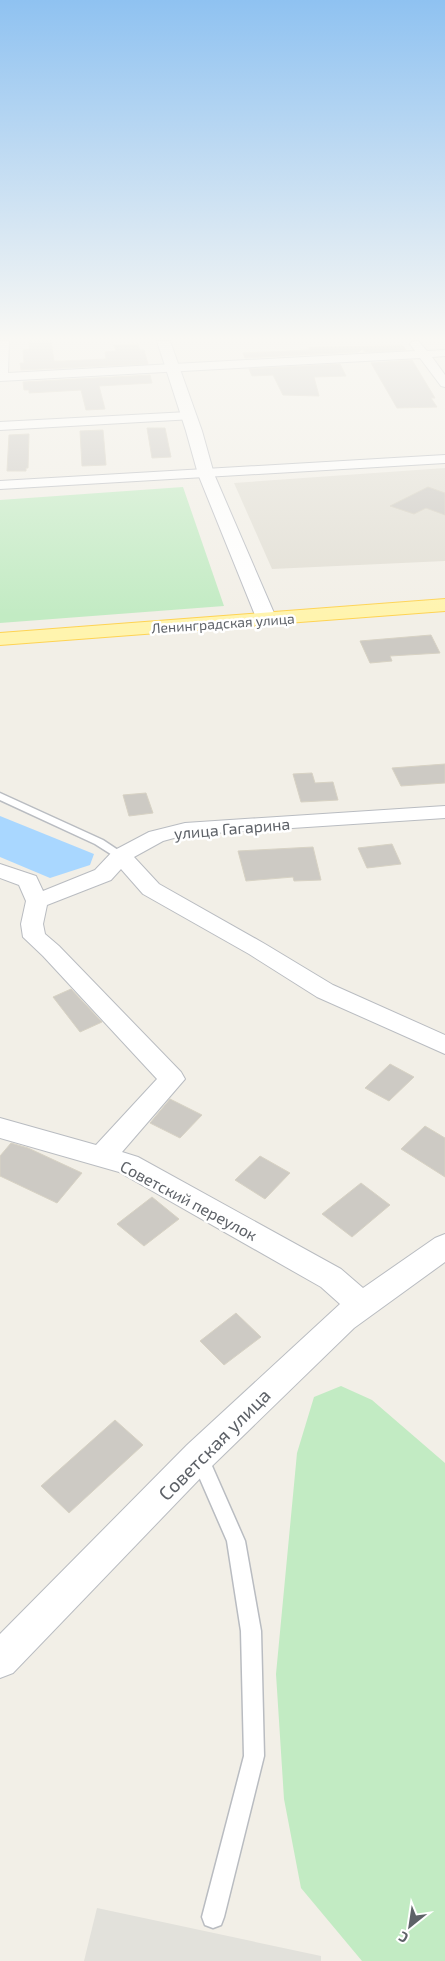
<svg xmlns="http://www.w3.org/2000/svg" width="445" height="1961" font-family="'Exo 2',sans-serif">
<rect width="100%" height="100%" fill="#f2efe7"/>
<path fill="#e2e1db" d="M97,1908L321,1956V1961H84Z"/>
<path fill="#e2dfd5" d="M445,468V561L272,569L234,483Z"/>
<path fill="#c2ebc3" d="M183,487L224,606L0,623V500Z
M341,1386L372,1400L445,1463V1961H362L301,1888L284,1799L276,1674L297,1453L314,1397Z"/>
<path fill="#a9d7ff" d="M0,816L94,854L90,865L50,878L0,857Z"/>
<path fill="#cdcac4" stroke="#d7d2c4" d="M29,341H51L54,361H63L106,359L105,352L116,351L114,345L138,344L140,350H144L148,364L21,370L20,363H24L23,350L30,349Z
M403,346L406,350L365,352L363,349L358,352L245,358L243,353L310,350L309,347Z
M412,360L435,398H431L437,407L397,408L371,363Z
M340,364L346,376L314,377L319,396L283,395L273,375L252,376L249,369Z
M150,375L152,383L99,386L105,409L86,410L81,390L29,393V390H24L23,382Z
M147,428H165L171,457L152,458Z
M103,430L106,465L82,466L80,431Z
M29,434L28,468H26V471H7L9,435Z
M428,487L445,493V515L426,508L414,514L390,506Z
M431,635L440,653L390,656L392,661L370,663L360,641Z
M445,764V783L401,786L392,768Z
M312,773L315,783L333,782L338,800L301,802L293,774Z
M146,793L153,813L129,816L123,795Z
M392,844L401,864L367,868L358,848Z
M313,847L321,880L294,881L293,877L246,881L238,851Z
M71,989L102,1022L80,1032L53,997Z
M390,1064L414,1077L389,1101L365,1088Z
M170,1099L202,1115L180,1138L150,1123Z
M425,1126L445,1138V1177L401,1149Z
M11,1143L28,1148L82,1173L57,1203L0,1176V1156Z
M260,1156L290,1173L265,1199L235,1180Z
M361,1183L390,1205L352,1237L322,1214Z
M152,1197L179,1219L144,1246L117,1224Z
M236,1313L261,1337L224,1365L200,1341Z
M115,1420L143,1445L69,1513L41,1486Z"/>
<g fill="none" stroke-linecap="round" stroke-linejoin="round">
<defs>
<path id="service" d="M0,793L103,840L127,856L121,859L117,858L95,844L0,800Z
M199,1448L205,1450L245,1541L261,1631L264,1756L224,1917L221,1925L213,1928L205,1925L202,1917L244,1756L241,1631L227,1541L190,1456L193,1450Z"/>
<path id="minor" d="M0,341H9L8,373L415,351L410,344L412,342L418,341L427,351L445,350V356L432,357L445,375V387L441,386L420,358L0,381Z
M188,412L194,416L193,419L0,430V422Z
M445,455V463L0,489V481Z
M445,806V818L185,835L163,841L134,857L159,884L265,944L333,985L445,1035V1054L317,997L249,954L143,894L121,869L111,880L47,905L43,924L45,934L59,946L181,1072L185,1079L122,1152L138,1157L341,1269L363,1288L435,1238L445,1234V1262L354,1328L211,1467L13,1673L0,1678V1634L187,1445L340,1304L321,1287L119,1172L0,1138V1118L96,1145L157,1079L43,956L23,937L21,924L26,901L19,885L0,878V864L36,876L43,891L95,870L113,851L149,832L185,823Z"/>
<path id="secondary" d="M157,341H170L202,431L214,474L277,620L274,624L267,626L260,624L257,620L198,474L186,431Z"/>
<path id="primary" d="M445,599V611L0,645V633Z"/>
</defs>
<use href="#service" stroke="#b9bcc1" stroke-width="3"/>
<use href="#minor" stroke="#b9bcc1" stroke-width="2"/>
<use href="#secondary" stroke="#babdc3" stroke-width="2"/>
<use href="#primary" stroke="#fed353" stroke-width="2"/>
<use href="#service" fill="#fff" fill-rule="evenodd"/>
<use href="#minor" fill="#fff" fill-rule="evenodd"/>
<use href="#secondary" fill="#fff" fill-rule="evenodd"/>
<use href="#primary" fill="#fff4ae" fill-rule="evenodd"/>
</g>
<linearGradient id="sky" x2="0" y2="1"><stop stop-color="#8fc2f1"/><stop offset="0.55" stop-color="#f9f8f4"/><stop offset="1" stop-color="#f9f8f4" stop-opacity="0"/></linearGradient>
<rect width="445" height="616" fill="url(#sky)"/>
<g text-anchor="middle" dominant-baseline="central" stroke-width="5" stroke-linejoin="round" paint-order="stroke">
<g font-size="14" fill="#5e6268" stroke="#fff">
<text transform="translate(223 623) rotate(-4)">Ленинградская улица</text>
</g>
<g font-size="16" fill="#5e6268" stroke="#fff">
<text transform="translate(232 828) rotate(-5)">улица Гагарина</text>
<text transform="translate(189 1200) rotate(28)">Советский переулок</text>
</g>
<g font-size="19" fill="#5e6268" stroke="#fff">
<text transform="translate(214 1444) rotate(-45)">Советская улица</text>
</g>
</g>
<g transform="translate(410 1926) rotate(210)" stroke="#ffffff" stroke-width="4" paint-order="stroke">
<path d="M0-4L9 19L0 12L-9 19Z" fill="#5e6268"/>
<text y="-8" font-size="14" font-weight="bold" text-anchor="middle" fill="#5e6268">С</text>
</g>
</svg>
